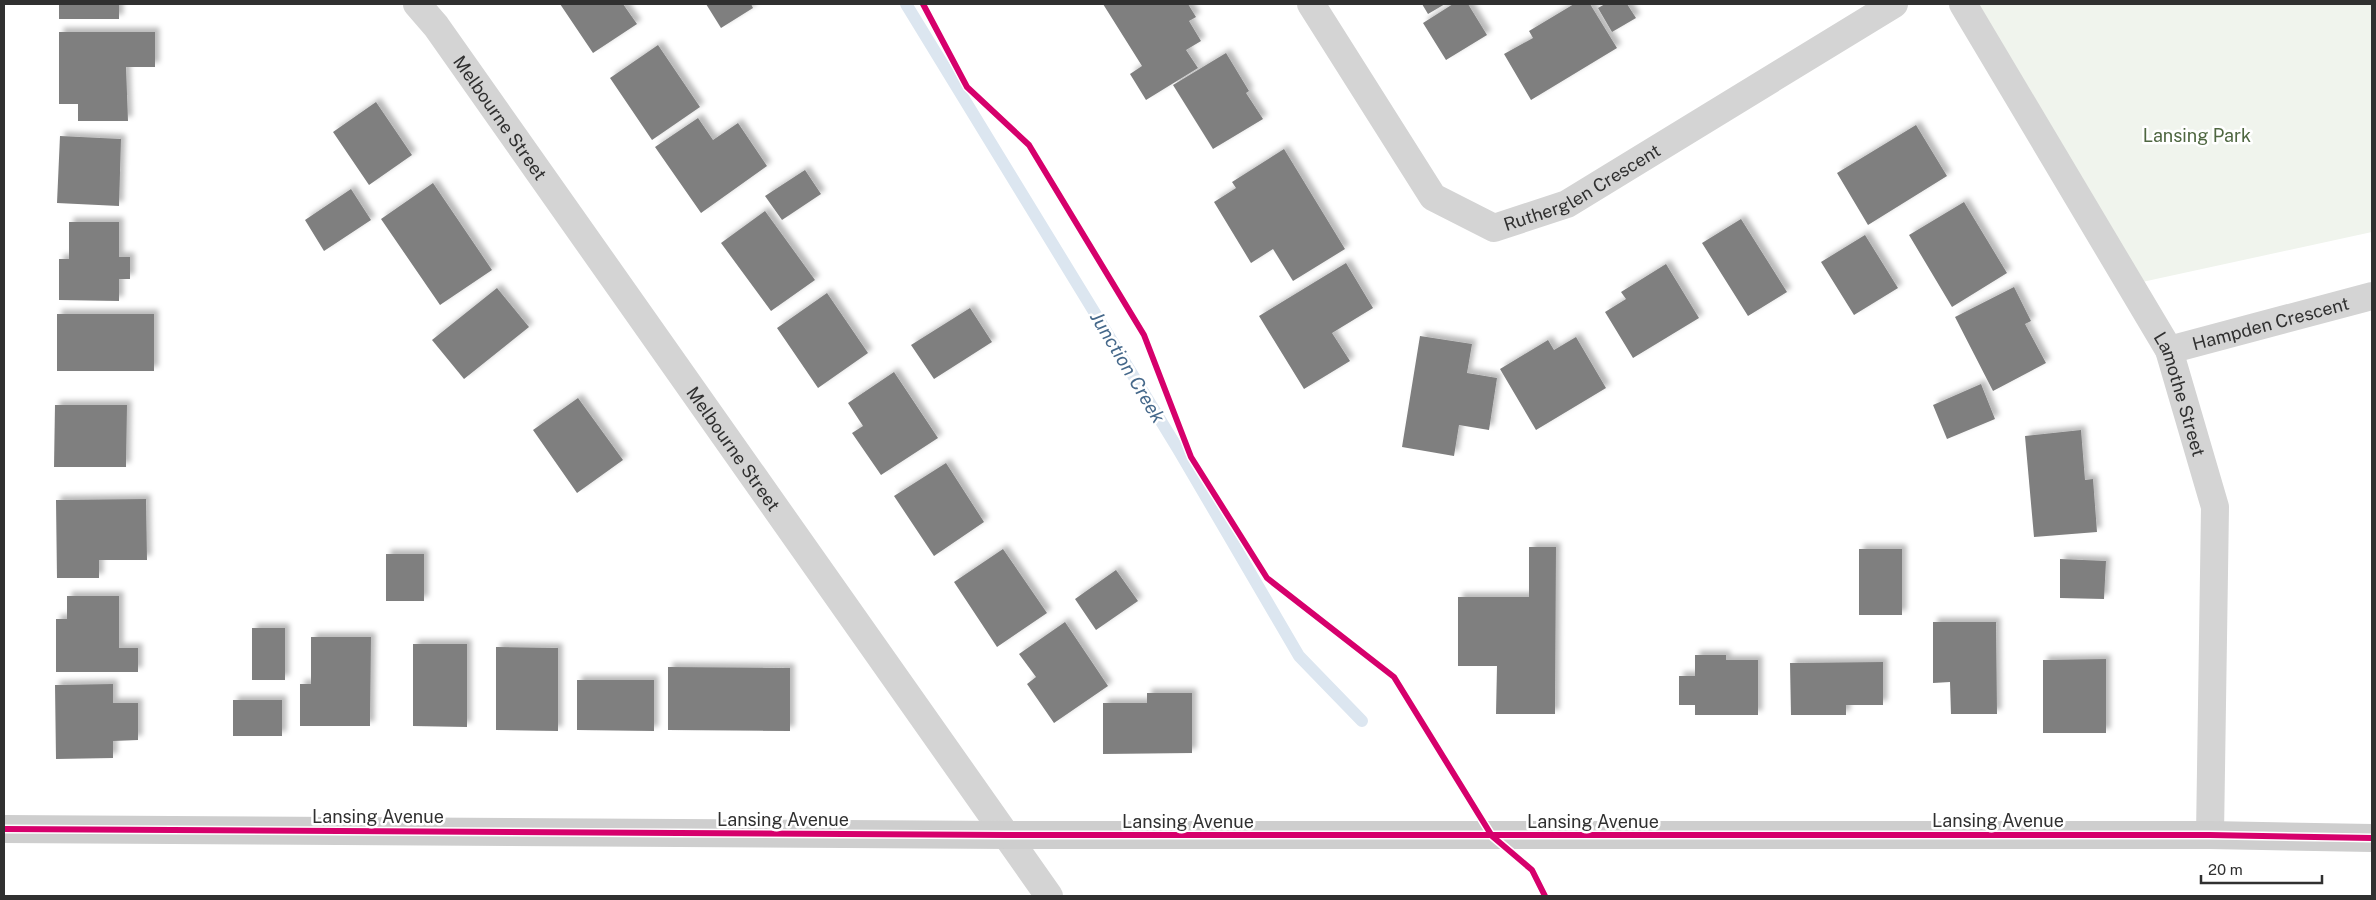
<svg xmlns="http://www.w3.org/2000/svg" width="2376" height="900" font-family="'Public Sans',sans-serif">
<defs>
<filter id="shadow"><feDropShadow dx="4.5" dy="-4.5" stdDeviation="2.5" flood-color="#0004"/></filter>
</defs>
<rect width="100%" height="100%" fill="#fff"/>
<path fill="#f0f4ed" d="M1962,4H2372V232L2133,284Z"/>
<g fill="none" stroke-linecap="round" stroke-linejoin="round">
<path stroke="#dce6f0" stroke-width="12" d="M906,4L1178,449L1299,656L1362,721"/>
</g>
<path fill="#7f7f7f" filter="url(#shadow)" d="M59,4H119V19H59Z
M560,4H623L637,24L593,53Z
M706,4H751L753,8L721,28Z
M1103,4H1188L1196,17L1189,21L1201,41L1186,50L1198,68L1146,100L1130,74L1142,66Z
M1422,4H1445L1428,14Z
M1453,4H1468L1487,35L1446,60L1423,23Z
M1574,4H1590L1617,48L1531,100L1504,54L1533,38L1529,31Z
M1605,4H1627L1636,18L1612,32L1598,8Z
M59,32H155V67H126L128,121H78V104H59Z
M658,45L700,107L652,140L610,78Z
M1226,53L1249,91L1246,93L1263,119L1213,149L1173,85Z
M376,102L412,155L369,185L333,132Z
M698,118L713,140L738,123L767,166L701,213L655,147Z
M1916,125L1947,176L1868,225L1837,173Z
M60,136L121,139L119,206L57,203Z
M1284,149L1345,249L1293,281L1273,249L1251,263L1214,202L1236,188L1232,182Z
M805,170L821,194L782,220L765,196Z
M433,183L492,270L440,305L381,219Z
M351,189L371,220L324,251L305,220Z
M1964,202L2007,273L1952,307L1909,235Z
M765,211L815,280L771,311L721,243Z
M1741,219L1787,292L1748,316L1702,243Z
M69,222H119V257H130V279H119V301L59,300V259H69Z
M1865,235L1898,288L1854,315L1821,262Z
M1346,263L1373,308L1332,333L1350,361L1304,389L1259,316Z
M1666,264L1699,318L1633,358L1605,312L1626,299L1621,292Z
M2014,287L2031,321L2025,324L2046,363L1993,391L1955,317Z
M497,288L529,327L464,379L432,340Z
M827,293L868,353L818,388L777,328Z
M970,308L992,342L934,379L911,345Z
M57,314H154V371H57Z
M1420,336L1472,344L1467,373L1497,378L1489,430L1459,425L1454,456L1402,447Z
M1576,337L1606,388L1536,430L1500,369L1548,340L1554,350Z
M894,372L938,438L881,475L852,433L863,426L848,403Z
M1981,384L1995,419L1947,439L1933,405Z
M578,398L623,460L577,493L533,430Z
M55,405H127L126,467H54Z
M2081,430L2085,480L2093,479L2097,532L2034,537L2025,436Z
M946,463L984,522L934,556L894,496Z
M146,499L147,560H99V578H57L56,500Z
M1529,547H1556L1555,714H1496L1497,666H1458V597H1529Z
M1003,549L1047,613L997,647L954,582Z
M1859,549H1902V615H1859Z
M386,554H424V601H386Z
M2060,559L2106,561L2104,599L2060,598Z
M1116,570L1138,601L1096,630L1075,599Z
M67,596H119V648H138V672H56V619H67Z
M1065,622L1108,686L1054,723L1027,684L1036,677L1019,654Z
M1933,622H1996L1997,714H1951L1950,682L1933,683Z
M252,628H285V680H252Z
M311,637H371L370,726H300V684H311Z
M413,644H467V727L413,726Z
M496,647L558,648V731L496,730Z
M1695,655H1726V660H1758V715H1695V705H1679V676H1695Z
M2106,659V733H2043V660Z
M1883,662V705H1846V715H1791L1790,663Z
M668,667L790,668V731L668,730Z
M577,680H654V731L577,730Z
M113,684V703H138V740L113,741V758L56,759L55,685Z
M1147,693H1192V753L1103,754V703H1147Z
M233,700H282V736H233Z"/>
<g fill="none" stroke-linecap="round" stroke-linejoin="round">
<g stroke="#d4d4d4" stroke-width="28">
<path id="s1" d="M417,4L436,26L1049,896"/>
<path id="s2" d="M1311,4L1433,197L1494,228L1567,204L1894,4"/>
<path id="s3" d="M1963,4L2169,350L2215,507L2210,835"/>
<path id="s4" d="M2169,350L2372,296"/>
</g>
<path stroke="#cecece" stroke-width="28" d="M4,829L1007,835H2210L2372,838"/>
<defs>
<path id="cycleway" d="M923,4L967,87L1029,145L1144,335L1191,457L1267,578L1394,677L1492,836L1532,870L1545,896
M4,829L1007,835H2210L2372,838"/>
</defs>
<use href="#cycleway" stroke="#fff" stroke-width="9"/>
<use href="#cycleway" stroke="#d6006c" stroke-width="6"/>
</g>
<g text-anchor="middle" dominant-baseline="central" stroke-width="5" stroke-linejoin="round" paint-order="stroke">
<g font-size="18" fill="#303030" stroke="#fff">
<text stroke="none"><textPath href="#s1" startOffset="141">Melbourne Street</textPath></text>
<text stroke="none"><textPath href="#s2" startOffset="394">Rutherglen Crescent</textPath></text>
<text stroke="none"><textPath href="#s4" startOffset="105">Hampden Crescent</textPath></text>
<text stroke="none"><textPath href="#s3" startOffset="448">Lamothe Street</textPath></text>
<text stroke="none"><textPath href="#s1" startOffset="546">Melbourne Street</textPath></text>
<text x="378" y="816">Lansing Avenue</text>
<text x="783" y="819">Lansing Avenue</text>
<text x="1998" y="820">Lansing Avenue</text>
<text x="1188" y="821">Lansing Avenue</text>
<text x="1593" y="821">Lansing Avenue</text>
</g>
<g font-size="18" fill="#4f6741" stroke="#fff">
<text x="2197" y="135">Lansing Park</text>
</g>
<g font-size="19" font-style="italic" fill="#45688a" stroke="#fff">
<text transform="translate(1128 367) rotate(59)">Junction Creek</text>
</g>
</g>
<rect width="2376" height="900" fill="none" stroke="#303030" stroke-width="10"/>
<path d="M2201 875v8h121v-8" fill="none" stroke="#303030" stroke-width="2.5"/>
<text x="2208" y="875" font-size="15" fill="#303030" stroke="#ffffff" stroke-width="4" paint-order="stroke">20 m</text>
</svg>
